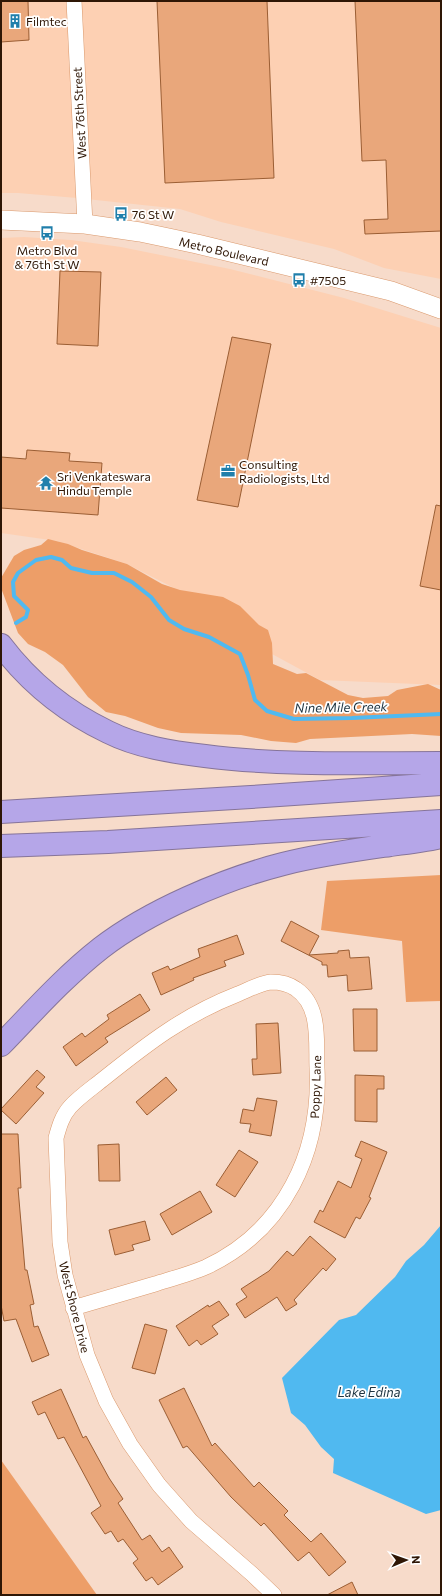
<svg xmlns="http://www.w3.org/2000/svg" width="442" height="1596" font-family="Commissioner,sans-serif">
<rect width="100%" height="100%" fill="#f7dbca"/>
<path fill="#fdd0b3" d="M1,1H441V279L384,268L334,249L221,222L180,209L77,198L18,193H1Z
M24,237L71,240L121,247L230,269L344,298L441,328V685L320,680L272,654L264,628L174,588L127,564L57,541L1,533V238Z"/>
<path fill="#ed9e68" d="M48,539L68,544L82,550L127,564L162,584L180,590L223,597L240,606L259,625L268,630L272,643L273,664L297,674L306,673L348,695L363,698L388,696L397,690L428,684L441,690V736L412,734L310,739L296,743L271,741L241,735L181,733L158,728L125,716L106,712L88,697L63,665L45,652L28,644L18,633L1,588V578L14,556L24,550L41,545Z
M441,875V1001L406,1002L402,941L321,930L327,881Z
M1,1460L97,1595H1Z"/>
<path fill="#50b9f0" d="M441,1225V1510L426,1514L333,1473L334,1459L321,1447L305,1425L291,1413L282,1378L339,1320L356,1315L395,1277L406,1261L424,1245Z"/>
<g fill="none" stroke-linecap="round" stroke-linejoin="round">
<path stroke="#50b9f0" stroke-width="4" d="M16,623L26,617L28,610L14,596L13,582L18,573L36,560L51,557L62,560L71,568L92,573H114L132,582L151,597L169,620L184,629L209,637L240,654L248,675L255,700L267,711L294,719L352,718L441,714"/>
</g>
<path fill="#e9a77b" stroke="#9b5e34" d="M1,1H28L29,40L1,42Z
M157,1H267L274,178L165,183Z
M355,1H441V231L365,234L364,220L388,219L386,160L362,161Z
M60,271L101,272L98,346L57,344Z
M232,337L271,344L238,507L197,500Z
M27,450L70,453L69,461L102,463L98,515L1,508V457L26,459Z
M436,505L441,506V590L420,586Z
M291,921L319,936L309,955L338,953V951L349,950L350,958L369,957L372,989L348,991L347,975L328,977L327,965H322V962L281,941Z
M237,935L244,954L224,961L226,966L193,978L194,980L161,995L152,973L168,966L170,970L200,957L198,949Z
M140,994L150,1010L105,1038L108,1042L76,1066L63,1047L82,1033L85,1037L109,1019L107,1015Z
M353,1009H377V1051H354Z
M278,1023L281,1073L253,1075L252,1059H257L256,1024Z
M37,1070L45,1077L36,1087L44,1093L16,1124L1,1110V1109Z
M355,1075L384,1076V1089H377V1122L355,1121Z
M166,1077L177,1090L147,1115L136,1102Z
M257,1098L277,1101L271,1136L249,1132L251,1124L240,1123L243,1109L254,1111Z
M1,1134H18L21,1188H18L25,1270H27L34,1304L30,1305L34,1327L38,1326L49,1355L32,1362L16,1319L4,1321L1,1305Z
M361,1141L387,1152L369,1197L371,1198L360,1219L356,1217L345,1238L314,1222L320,1210L323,1212L338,1181L351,1188L362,1159L355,1156Z
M119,1144L120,1181H99L98,1145Z
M239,1150L258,1162L235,1197L216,1185Z
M200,1191L212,1212L172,1235L160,1214Z
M145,1221L150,1240L132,1245L134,1250L115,1255L109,1230Z
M310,1236L336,1259L326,1271L323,1268L294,1300L297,1304L286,1311L277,1297L245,1318L236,1304L247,1297L241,1289L269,1271L287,1251L293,1256Z
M219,1301L229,1315L212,1326L218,1334L201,1345L197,1340L189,1346L176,1326L208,1305L209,1307Z
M145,1324L167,1330L155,1374L132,1368Z
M184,1388L212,1446L215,1443L254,1487L259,1482L288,1511L284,1515L311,1542L321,1533L346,1562L329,1576L309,1552L298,1561L264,1523L261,1526L231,1497L187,1446L183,1448L159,1400Z
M61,1389L83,1438L86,1436L109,1478L123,1499L118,1503L142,1540L150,1535L162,1552L169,1547L183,1567L158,1585L152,1577L146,1581L133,1563L138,1559L123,1539L118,1542L111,1531L105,1534L91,1513L101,1506L64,1437L58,1439L45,1412L38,1415L32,1402Z
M352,1582L358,1595H327Z"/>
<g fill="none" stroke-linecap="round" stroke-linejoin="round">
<defs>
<path id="minor" d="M74,1L85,224
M73,1308C101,1300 128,1292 155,1284C171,1279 190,1274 206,1267C285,1230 321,1152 317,1068C316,1042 321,1006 296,989C289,984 280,982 271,982C260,983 248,990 238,994C184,1015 147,1044 102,1080C92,1088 79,1097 70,1107C62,1116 59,1127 56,1138L60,1242L65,1275L87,1355L106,1401L130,1444L159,1485L191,1521L252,1574L274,1595"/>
<path id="tertiary" d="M1,220L85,224L140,232L197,244L391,291L441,309"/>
<path id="motorway" d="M1,645C29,682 66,712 108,732C138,747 172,752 205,756C283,766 362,763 441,763
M1,812L251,797L441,784
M1,846L108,842L441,821
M1,1045C33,1012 64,977 101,948C149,911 224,879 283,864C318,855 355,850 390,845C407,843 425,841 441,837"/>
</defs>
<use href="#minor" stroke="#da996d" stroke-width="16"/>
<use href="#tertiary" stroke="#da996d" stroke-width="20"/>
<use href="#motorway" stroke="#867499" stroke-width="24"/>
<use href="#minor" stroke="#fff" stroke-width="15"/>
<use href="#tertiary" stroke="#fff" stroke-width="19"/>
<use href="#motorway" stroke="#b5a6e8" stroke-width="22"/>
</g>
<defs>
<symbol id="building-bare" viewBox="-9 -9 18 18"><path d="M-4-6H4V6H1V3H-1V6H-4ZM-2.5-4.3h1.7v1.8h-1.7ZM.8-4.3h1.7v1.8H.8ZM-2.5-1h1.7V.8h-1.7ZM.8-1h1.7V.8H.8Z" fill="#207fab" stroke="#fff" stroke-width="2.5" paint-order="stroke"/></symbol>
<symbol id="bus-bare" viewBox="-9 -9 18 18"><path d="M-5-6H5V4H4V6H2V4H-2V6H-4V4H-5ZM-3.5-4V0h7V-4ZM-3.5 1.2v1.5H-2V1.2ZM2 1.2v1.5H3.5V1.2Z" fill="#207fab" stroke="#fff" stroke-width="2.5" paint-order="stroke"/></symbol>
<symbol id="office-bare" viewBox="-9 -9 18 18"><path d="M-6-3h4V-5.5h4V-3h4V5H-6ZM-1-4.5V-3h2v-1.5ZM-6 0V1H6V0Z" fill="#207fab" stroke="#fff" stroke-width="2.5" paint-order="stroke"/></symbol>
<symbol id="temple-bare" viewBox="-9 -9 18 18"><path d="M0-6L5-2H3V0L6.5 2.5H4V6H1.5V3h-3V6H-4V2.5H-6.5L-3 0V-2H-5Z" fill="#207fab" stroke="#fff" stroke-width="2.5" paint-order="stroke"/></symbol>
</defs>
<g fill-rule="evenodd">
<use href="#building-bare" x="5" y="11" width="20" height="20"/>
<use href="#bus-bare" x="111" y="204" width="20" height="20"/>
<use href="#bus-bare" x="37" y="223" width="20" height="20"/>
<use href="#bus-bare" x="289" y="270" width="20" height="20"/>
<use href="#office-bare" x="218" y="461" width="20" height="20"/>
<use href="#temple-bare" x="36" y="473" width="20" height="20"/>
</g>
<g text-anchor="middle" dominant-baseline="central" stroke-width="3.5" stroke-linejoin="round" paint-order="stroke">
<g font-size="12" fill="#2e1605" stroke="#fff" text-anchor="start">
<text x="26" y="21">Filmtec</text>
<text x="132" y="214">76 St W</text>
<text x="47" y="250" text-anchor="middle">Metro Blvd<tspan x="47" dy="14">&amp; 76th St W</tspan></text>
<text x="310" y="280">#7505</text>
<text x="239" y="464">Consulting<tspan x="239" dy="14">Radiologists, Ltd</tspan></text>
<text x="57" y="476">Sri Venkateswara<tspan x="57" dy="14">Hindu Temple</tspan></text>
</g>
<g font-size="12" fill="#2e1605" stroke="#fff">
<text transform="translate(79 113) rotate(-93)">West 76th Street</text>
<text transform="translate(224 251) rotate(13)">Metro Boulevard</text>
<text transform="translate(315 1087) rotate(-88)">Poppy Lane</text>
<text transform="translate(75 1307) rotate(76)">West Shore Drive</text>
</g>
<g font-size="13" font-style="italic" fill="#1c3340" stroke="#fff">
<text transform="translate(341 707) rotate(-1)">Nine Mile Creek</text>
<text x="369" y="1392">Lake Edina</text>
</g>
</g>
<rect width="442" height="1596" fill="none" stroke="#2e1605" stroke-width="4"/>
<g transform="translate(406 1560) rotate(88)" stroke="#ffffff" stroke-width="3" paint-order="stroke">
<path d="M0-3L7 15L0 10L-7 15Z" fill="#2e1605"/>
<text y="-6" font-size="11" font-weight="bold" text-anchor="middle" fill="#2e1605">N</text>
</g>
</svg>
